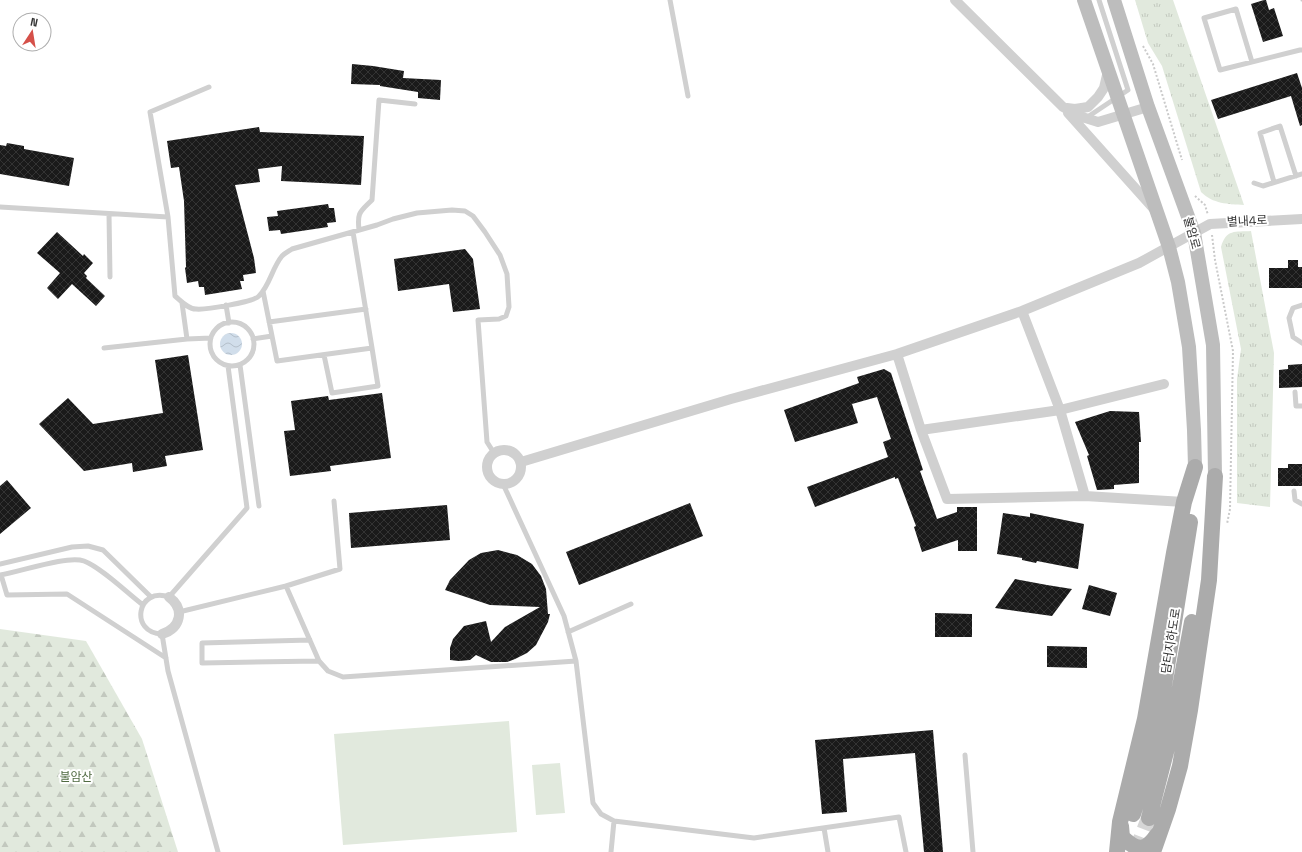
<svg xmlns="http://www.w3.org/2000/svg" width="1302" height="852" font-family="'Space Grotesk','Noto Sans KR',sans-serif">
<defs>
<pattern id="grass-tufts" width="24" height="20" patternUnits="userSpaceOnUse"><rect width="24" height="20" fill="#e1e9dd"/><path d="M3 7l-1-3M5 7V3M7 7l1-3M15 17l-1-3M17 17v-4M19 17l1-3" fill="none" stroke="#c2c8be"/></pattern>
<pattern id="forest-firs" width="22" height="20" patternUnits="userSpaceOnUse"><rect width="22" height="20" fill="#e1e9dd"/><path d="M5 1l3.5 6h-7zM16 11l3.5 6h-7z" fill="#c2c8be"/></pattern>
<pattern id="water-waves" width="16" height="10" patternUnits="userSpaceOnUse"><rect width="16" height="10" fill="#d1deeb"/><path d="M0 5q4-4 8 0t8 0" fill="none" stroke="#b4bfca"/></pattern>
<pattern id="building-cross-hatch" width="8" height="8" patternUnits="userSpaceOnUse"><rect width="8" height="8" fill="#1a1a1a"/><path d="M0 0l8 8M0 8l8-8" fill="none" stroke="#333"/></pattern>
</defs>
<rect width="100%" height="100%" fill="#fff"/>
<path fill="url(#grass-tufts)" d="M1135,0H1173L1244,205C1228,204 1213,204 1201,192L1162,66L1148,43Z
M1251,231L1274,353L1270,507L1237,503V379L1241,349L1221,247C1226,229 1235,232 1251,231Z"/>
<path fill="url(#forest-firs)" d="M0,629L86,641L142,739L178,852H0Z"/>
<path fill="#e1e9dd" d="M509,721L517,832L343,845L334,734Z
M560,763L565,813L536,815L532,765Z"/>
<path fill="url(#water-waves)" d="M220 344a11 11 0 1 1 22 0a11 11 0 1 1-22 0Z"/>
<path fill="url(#building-cross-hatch)" d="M1264,0H1266L1269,10L1274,8L1283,36L1263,42L1251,4Z
M352,64L373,66L404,71L403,78L441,80L440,100L418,98V92L380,86V85L351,84Z
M1297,73L1302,88V125L1300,126L1291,96L1218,119L1211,100Z
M259,127L260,132L364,136L361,185L281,181L282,166L258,169L260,182L235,185L254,258L256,273L243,275L244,281H240L242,289L205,295L204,287H199L198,281L187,283L185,268L186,267L184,201L179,167L171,168L167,141Z
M7,143L24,146V149L74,158L69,186L0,174V145L6,146Z
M328,204L329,208H334L336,222L327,223L328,227L281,234L280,230L269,231L267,217L278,216L277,211Z
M57,232L83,256L84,254L93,263L84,273L87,276L86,278L105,296L96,306L72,284L58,299L47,288L60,273L37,253Z
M465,249L473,259L480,309L453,312L449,284L398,291L394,259Z
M1288,260H1298V267H1302V288H1269V268H1288Z
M188,355L203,450L165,456L167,466L133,472L132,463L84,471L39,424L68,398L93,424L163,413L155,360Z
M1302,364V387L1279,388V370L1288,369V365Z
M884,369L891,373L923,470L920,471L937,519L957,512V507H977V551H958V540L922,552L914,527L916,526L898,478L895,479V477L815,507L807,487L888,457L883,442L891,439L877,397L852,404L858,423L795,442L784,410L859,383L857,377Z
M382,393L391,458L330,466L331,471L290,476L284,431L295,430L291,401L328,396L329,400Z
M1110,411L1139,412L1141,442H1139V483L1114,485V489L1097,490L1087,456L1089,455L1075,422Z
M1288,464H1302V486H1278V468H1288Z
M7,480L31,508L0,534V486Z
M690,503L703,536L579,585L566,552Z
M447,505L450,540L351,548L349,513Z
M1003,513L1030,517V513L1084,524L1078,569L1037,561L1036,563L1022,560V558L997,554Z
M498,550L517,555L532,564L541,576L546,589L548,614H550L548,622L536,645L527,653L515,659L507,662H491L476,655L470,660L459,661L450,660V648L453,639L464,626L486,621L491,642L505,627L540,607L490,605L445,590L450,580L469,560L481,553Z
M1015,579L1047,585L1072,589L1052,616L995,608Z
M1089,585L1117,593L1110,616L1082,609Z
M935,613L972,614V637H935Z
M1047,646L1087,647V668L1047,667Z
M933,730L943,852H924L915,753L843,759L847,812L822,814L815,740Z"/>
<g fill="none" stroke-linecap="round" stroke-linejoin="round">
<path stroke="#d6d6d6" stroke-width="16" stroke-dasharray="16 8" stroke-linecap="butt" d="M1136,852L1149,818"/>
<path stroke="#cacaca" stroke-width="2" stroke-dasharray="2 2" stroke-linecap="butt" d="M1301,0L1302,1
M1143,46L1153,64L1182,160
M1195,196L1205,205L1208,215
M1212,235L1215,260L1233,351L1230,509L1227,524"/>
<path stroke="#d0d0d0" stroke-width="5" d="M670,0L688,96
M1252,62L1236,9L1204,18L1220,70L1300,50H1302
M1086,118L1128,90L1099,0
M1274,182L1260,133L1280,126L1296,176
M1254,183L1263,186L1302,174
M0,207L168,217L175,296C181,301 188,309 196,309C205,310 254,302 259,296C270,285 272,268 282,256C285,253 289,251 292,249L377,225L393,219L417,213L452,210L465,211L473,216L485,232L500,255L507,274L509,307L506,316L499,319L478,320L487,442L494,453
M109,214L110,277
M168,217L150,112L209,87
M359,230C357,212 360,212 372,200L379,100L415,104
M182,303L187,339L211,338
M226,305L229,323
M1302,305L1293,308L1289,318L1293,337L1302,343
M269,322L366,309
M210 344a22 22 0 1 1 44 0a22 22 0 1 1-44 0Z
M272,336L277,361L372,348L353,232
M253,339L272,336L263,291
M104,348L187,339
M324,355L332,393L378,386L372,348
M240,365L259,506
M1295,392L1296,406H1302
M1294,491L1295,500L1302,504
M0,564L72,547L88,546L103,550L151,597
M0,575C20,572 67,555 84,561C102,568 127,593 143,605
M1,575L7,595L67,594L166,658
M286,586L340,569L334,501
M179,612L286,586L319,661L328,671L343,677L576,661L564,616L503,484
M568,632L631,604
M310,640L202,643V663L319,661
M576,661L593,803L601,814L614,821L754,838L899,817L906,852
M965,755L973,852
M824,828L828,852
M218,852L168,671L162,634C129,633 137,586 169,597L247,508L228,366
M611,852L614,821"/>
<path stroke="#d0d0d0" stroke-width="10" d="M955,0L1063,107L1079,116L1098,122L1148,107
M1067,108L1075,109L1088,107L1098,97L1104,88L1108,71
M1068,113L1153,208
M1022,311L1060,410L1085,496
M897,354L921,430L947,499L1085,496L1184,502
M921,430L1060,410L1164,384
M487 467a17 17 0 1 1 34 0a17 17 0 1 1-34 0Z
M521,462L731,399L897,354L1022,311L1139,263L1210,224L1302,219
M162,634C181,628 185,609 169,597"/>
<path stroke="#bdbdbd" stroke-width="14" d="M1084,0L1169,247L1178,282L1189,347L1194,430L1195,467
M1114,0L1148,107L1194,233L1213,345L1215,476"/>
<path stroke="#ababab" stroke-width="16" d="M1133,814L1145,777L1158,723L1190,522
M1149,818L1173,725L1192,622
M1121,826L1122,837C1137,851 1145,852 1157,835
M1117,852L1120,822L1145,719L1174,553L1184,502L1195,467
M1153,852L1168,809L1180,766L1190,710L1209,580L1215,476"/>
</g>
<g text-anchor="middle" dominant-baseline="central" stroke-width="4" stroke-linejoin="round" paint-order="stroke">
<g font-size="12" fill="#333" stroke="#fff">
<text transform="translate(1247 221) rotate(-3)">별내4로</text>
<text transform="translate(1192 233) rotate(75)">불암로</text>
<text transform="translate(1171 641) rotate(-81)">담터지하도로</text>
</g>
<g font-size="12" fill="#516b43" stroke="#fff">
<text x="76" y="777">불암산</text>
</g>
</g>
<g transform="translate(32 32) rotate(12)"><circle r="19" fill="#ffffff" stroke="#adadad"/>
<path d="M0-3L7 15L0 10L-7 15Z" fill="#d55049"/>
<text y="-6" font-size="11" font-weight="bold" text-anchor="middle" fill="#333333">N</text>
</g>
</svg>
